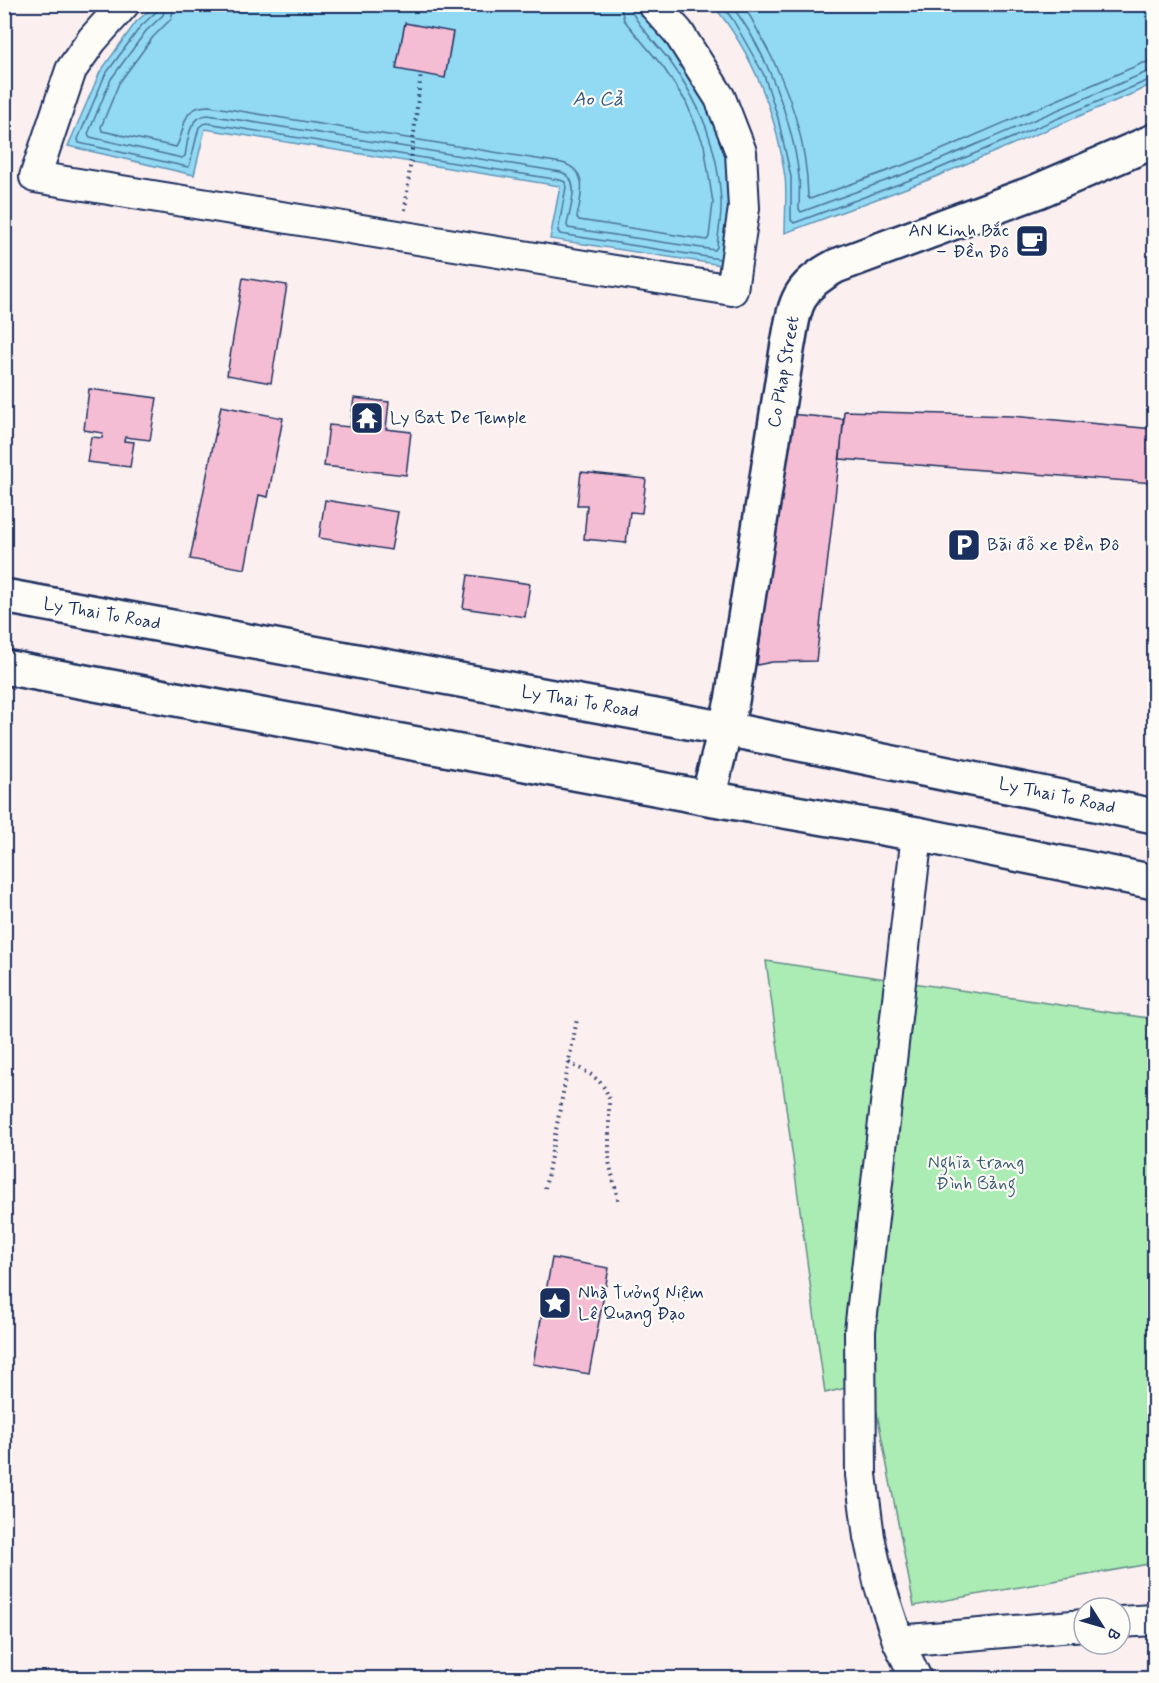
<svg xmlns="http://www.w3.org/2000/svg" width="1159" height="1683" font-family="Mynerve,sans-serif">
<rect width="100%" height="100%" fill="#fbeff0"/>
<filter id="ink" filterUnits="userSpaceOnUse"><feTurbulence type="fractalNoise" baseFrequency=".0167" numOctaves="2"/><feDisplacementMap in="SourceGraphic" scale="12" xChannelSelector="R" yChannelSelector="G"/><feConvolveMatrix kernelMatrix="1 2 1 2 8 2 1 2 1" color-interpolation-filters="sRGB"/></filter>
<g filter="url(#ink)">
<path fill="#abebb4" stroke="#638d89" stroke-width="1.5" d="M766,961L1154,1019V1563L914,1606L871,1382L825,1393Z"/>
<path fill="#92d9f3" stroke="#6295b7" stroke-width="1.5" d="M155,5H640L681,54L726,139L735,203L728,266L550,239L560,186L205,129L194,175L68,146L100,72L136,22Z
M713,5H1154V83L1134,93L928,180L785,233C785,215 787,195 785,177C777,115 753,53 713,5Z"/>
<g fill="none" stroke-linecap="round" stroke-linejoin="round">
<path stroke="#4b739a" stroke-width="1.5" d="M159,4L157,11L141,26L105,75L78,139L79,143L188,167L190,164L199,127L203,124L207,123L560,180L565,182L566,187L558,231L560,234L720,259
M166,4L163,15L146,31L111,79L88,134L90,137L182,158L185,156C188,141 188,117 208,115L561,172C582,179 570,208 567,225L568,228L715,250L717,247C718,233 722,216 721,201C718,147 701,104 669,60C660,48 630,17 629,4
M175,4L171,19L153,37L119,83L101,127L102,131L176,147C187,130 179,106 209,106L562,163C590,171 581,196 577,217L579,220L707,240L709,237L713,203L704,145L686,102L663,67L624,20L620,4
M721,4L733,20L764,75L778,118L791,177V220L794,223L926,174L1154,78
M730,4C765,47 793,122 799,177C800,187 799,199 799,209L801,212L923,167L1147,72L1154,70
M742,4C750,14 755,26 761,37C788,85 807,141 808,197L810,199L920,159L1143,63L1154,61"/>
</g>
<path fill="#f5bdd3" stroke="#1b2f5e" stroke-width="1.5" d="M405,23L453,32L445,78L396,69Z
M243,278L287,285L271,383L227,375Z
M89,389L157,398L150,440L125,437L124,441L134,442L130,467L87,462L91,437L102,438L103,433L84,430Z
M354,398L389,402L386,429L411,432L406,475L324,466L329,425L350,427Z
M221,406L283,418L268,497L259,495L245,569L190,559Z
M844,411L1012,416L1154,429V483L840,459Z
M789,414L844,419L816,661L772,662L757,665Z
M581,472L646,479L642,513L630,512L626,543L584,539L587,505H577Z
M325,500L398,512L391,550L319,538Z
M468,575L530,584L525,617L463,608Z
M552,1258L609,1268L589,1374L533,1364Z"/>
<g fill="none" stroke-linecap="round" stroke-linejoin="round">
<defs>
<path id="minor" d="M124,4L92,40L71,70L35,177L732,290L744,208L741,152L720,98L678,32L653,4
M1120,1622L1154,1620
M898,1641L1084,1625
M916,1678L898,1641L880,1586L869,1537L861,1475L860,1331L917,834"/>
<path id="major" d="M4,596L726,729L1154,816
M4,667L708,798L917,834L1154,882
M708,798L732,701L787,350C795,306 794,288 836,266L1038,191L1154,141"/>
</defs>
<use href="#minor" stroke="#1b2f5e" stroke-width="34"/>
<use href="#major" stroke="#1b2f5e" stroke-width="38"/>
<path stroke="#1b2f5e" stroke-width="4" stroke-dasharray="1.5 4.5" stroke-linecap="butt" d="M405,210L421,73
M569,1063C587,1072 603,1078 609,1099V1162L619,1203
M545,1188L577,1019"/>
<use href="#minor" stroke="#fdfcf7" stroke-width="30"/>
<use href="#major" stroke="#fdfcf7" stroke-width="33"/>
</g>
</g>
<defs>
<symbol id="cafe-square" viewBox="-11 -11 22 22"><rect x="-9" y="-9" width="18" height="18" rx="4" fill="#1b2f5e" stroke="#fdfcf7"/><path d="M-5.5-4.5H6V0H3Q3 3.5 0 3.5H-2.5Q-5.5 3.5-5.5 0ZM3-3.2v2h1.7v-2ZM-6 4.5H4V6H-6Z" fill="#fff"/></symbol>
<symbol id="temple-square" viewBox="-11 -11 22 22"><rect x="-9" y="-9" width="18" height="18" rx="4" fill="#1b2f5e" stroke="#fdfcf7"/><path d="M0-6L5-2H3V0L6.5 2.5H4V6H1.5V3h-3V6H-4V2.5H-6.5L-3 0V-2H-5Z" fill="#fff"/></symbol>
<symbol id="parking-square" viewBox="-11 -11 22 22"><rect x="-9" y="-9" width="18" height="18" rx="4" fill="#1b2f5e" stroke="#fdfcf7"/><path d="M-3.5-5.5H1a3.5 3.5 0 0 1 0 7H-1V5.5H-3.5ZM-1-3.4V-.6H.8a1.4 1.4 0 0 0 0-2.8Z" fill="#fff"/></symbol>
<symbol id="sight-square" viewBox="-11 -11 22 22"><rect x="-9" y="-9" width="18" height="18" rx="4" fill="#1b2f5e" stroke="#fdfcf7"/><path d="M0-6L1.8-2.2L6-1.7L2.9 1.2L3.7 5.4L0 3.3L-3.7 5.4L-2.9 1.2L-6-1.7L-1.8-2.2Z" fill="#fff"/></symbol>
</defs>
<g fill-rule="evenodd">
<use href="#cafe-square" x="1013" y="222" width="38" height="38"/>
<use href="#temple-square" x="348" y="399" width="38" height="38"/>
<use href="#parking-square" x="945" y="526" width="38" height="38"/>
<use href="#sight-square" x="536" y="1284" width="38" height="38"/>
</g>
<g text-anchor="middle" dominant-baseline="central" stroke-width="4.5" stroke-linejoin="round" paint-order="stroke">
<g font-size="18" fill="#1b2f5e" stroke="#fdfcf7" text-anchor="start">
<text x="1009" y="231" text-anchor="end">AN Kinh Bắc<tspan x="1009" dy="21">– Đền Đô</tspan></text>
<text x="390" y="418">Ly Bat De Temple</text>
<text x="987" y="545">Bãi đỗ xe Đền Đô</text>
<text x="578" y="1293">Nhà Tưởng Niệm<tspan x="578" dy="21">Lê Quang Đạo</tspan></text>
</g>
<g font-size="18" fill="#1b2f5e" stroke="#fdfcf7">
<text transform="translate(784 372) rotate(-80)">Co Phap Street</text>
<text transform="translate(102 614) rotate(10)">Ly Thai To Road</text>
<text transform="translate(580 702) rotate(10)">Ly Thai To Road</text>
<text transform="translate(1057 796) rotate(12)">Ly Thai To Road</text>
</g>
<g font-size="18" fill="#3f5e74" stroke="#fdfcf7">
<text x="976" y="1163">Nghĩa trang<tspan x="976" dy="21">Đình Bảng</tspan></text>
</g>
<g font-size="20" font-style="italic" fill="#395a83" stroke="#fdfcf7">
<text x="598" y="99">Ao Cả</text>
</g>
</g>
<rect width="1159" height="1683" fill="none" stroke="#fdfcf7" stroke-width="24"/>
<rect x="12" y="12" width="1135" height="1659" fill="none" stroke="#1b2f5e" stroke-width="2" filter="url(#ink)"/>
<g transform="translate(1102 1626) rotate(127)"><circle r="28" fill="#fdfcf7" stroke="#a3aaba" stroke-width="1.5"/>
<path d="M0-4.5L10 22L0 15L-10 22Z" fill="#1b2f5e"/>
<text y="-9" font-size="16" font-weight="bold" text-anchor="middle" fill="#1b2f5e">B</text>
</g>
</svg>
